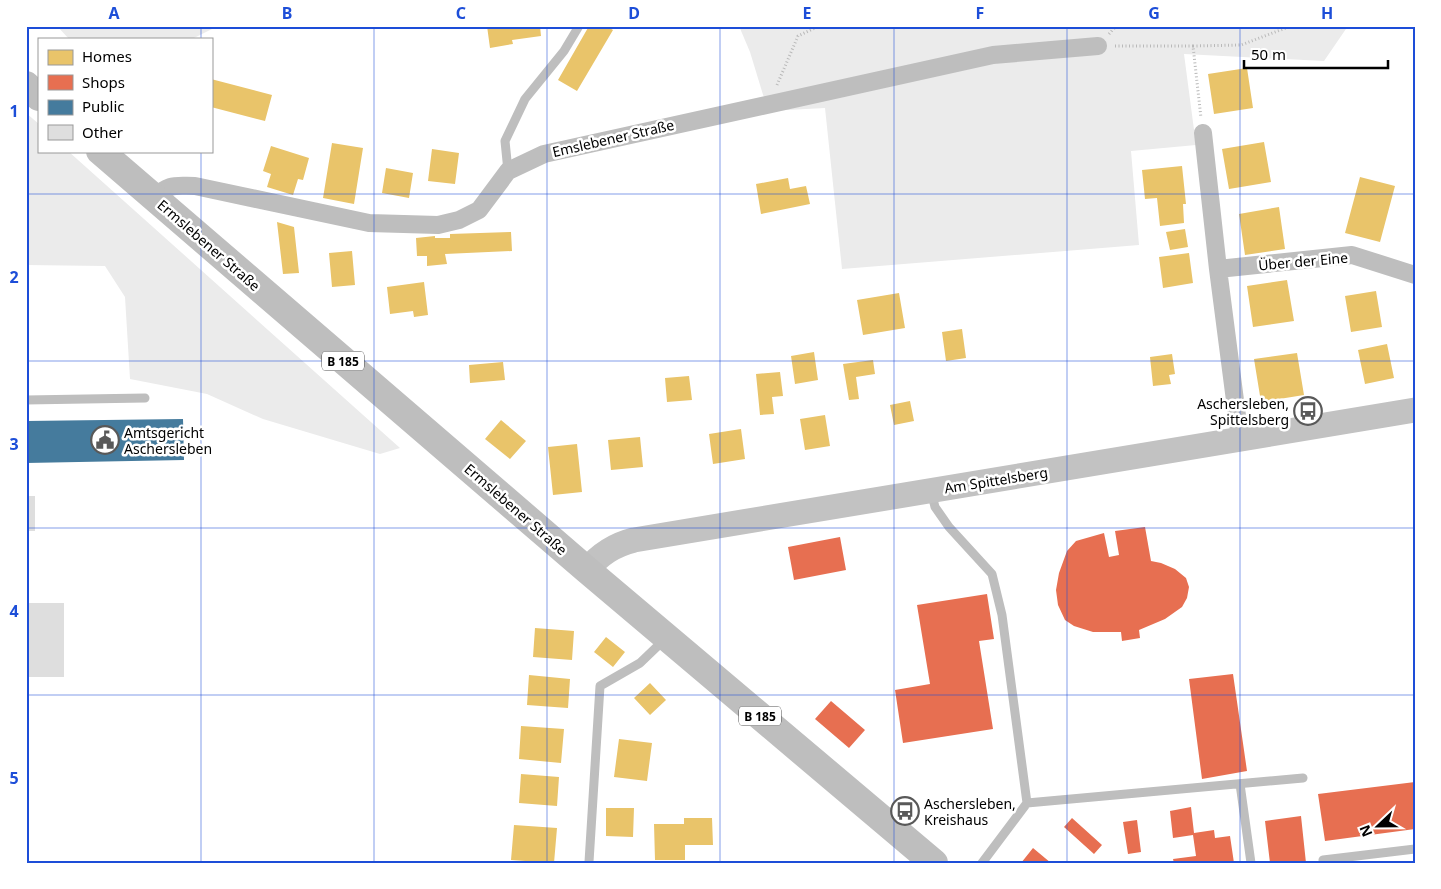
<svg xmlns="http://www.w3.org/2000/svg" width="1441" height="889" font-family="'Noto Sans',sans-serif">
<rect width="100%" height="100%" fill="#fff"/>
<path fill="#ebebeb" d="M57,26H218L192,39H69Z
M739,26H1348L1324,61L1184,54L1196,145L1131,151L1139,245L842,269L825,108L768,111L750,52Z
M26,113L39,124V151H68L400,448L380,454L263,419L207,394L130,379L125,297L105,266L26,265Z"/>
<path fill="#e9c46a" d="M487,26H540L541,36L512,40L513,44L490,48Z
M589,26H606L613,30L577,91L558,80Z
M1247,68L1253,108L1214,114L1208,74Z
M211,79L272,95L265,121L211,107Z
M1264,142L1271,182L1229,189L1222,149Z
M332,143L363,148L354,204L323,198Z
M271,146L309,158L303,180L298,179L293,195L267,187L271,174L263,171Z
M432,149L459,153L455,184L428,181Z
M1182,166L1186,204H1183L1184,223L1160,226L1157,198L1145,199L1142,170Z
M386,168L413,173L409,198L382,193Z
M1360,177L1395,186L1380,242L1345,233Z
M788,178L790,189L806,186L810,204L761,214L756,184Z
M1279,207L1285,249L1245,255L1239,214Z
M277,222L294,227L299,273L283,274Z
M1185,229L1188,247L1170,250L1166,232Z
M511,232L512,251L445,254L447,264L427,266V256H417L416,238L435,236V238H450V234Z
M352,251L355,285L332,287L329,253Z
M1189,253L1193,283L1163,288L1159,257Z
M1287,280L1294,321L1253,327L1247,286Z
M424,282L428,315L414,317L413,311L390,314L387,287Z
M1376,291L1382,327L1351,332L1345,296Z
M899,293L905,328L863,335L857,300Z
M962,329L966,358L946,361L942,332Z
M1387,344L1394,378L1365,384L1358,350Z
M814,352L818,380L795,384L791,356Z
M1297,353L1304,395L1261,402L1254,359Z
M1172,354L1175,374L1169,375L1171,384L1153,386L1150,357Z
M873,360L875,374L856,377L859,399L849,400L843,364Z
M503,362L505,380L470,383L469,365Z
M780,372L783,396L772,397L774,414L760,415L756,374Z
M689,376L692,400L667,402L665,378Z
M910,401L914,421L894,425L890,405Z
M825,415L830,446L805,450L800,419Z
M501,420L526,441L510,459L485,439Z
M741,429L745,459L713,464L709,434Z
M640,437L643,467L611,470L608,440Z
M577,444L582,492L553,495L548,447Z
M535,628L574,631L572,660L533,657Z
M606,637L625,652L613,667L594,652Z
M529,675L570,679L568,708L527,705Z
M650,683L666,700L650,715L634,698Z
M521,726L564,729L561,763L519,759Z
M619,739L652,743L647,781L614,777Z
M521,774L559,777L557,806L519,803Z
M606,808H634L633,837L606,836Z
M684,818H712L713,845H685V860H655L654,824H684Z
M514,825L557,828L554,863L511,860Z"/>
<path fill="#e76f51" d="M1145,527L1151,561L1161,563L1175,569L1186,578L1189,587L1187,598L1182,607L1165,619L1139,630L1140,638L1122,641L1121,632H1093L1074,626L1065,620L1058,605L1056,590L1059,573L1067,551L1076,541L1104,533L1109,557L1119,555L1115,531Z
M840,537L846,570L794,580L788,547Z
M987,594L994,639L979,641L993,729L903,743L895,690L930,684L917,605Z
M1233,674L1247,771L1202,779L1189,679Z
M831,701L865,730L849,748L815,719Z
M1415,782V829L1325,841L1318,794Z
M1191,807L1194,833L1214,830L1215,838L1230,836L1234,863H1174L1173,859L1196,856L1193,835L1173,838L1170,811Z
M1301,816L1306,863H1270L1265,821Z
M1072,818L1102,845L1094,854L1064,827Z
M1137,820L1141,852L1128,854L1123,822Z
M1033,848L1051,863H1021Z"/>
<path fill="#457b9d" d="M183,419L184,460L26,463V421Z"/>
<path fill="#dedede" d="M26,496H35V531H26Z
M26,603H64V677H26Z"/>
<g fill="none" stroke-linecap="round" stroke-linejoin="round">
<path stroke="#b9b9b9" stroke-width="3" stroke-dasharray="1 2.5" stroke-linecap="butt" d="M1109,34L1116,26
M1115,46H1193L1201,118
M1193,46L1241,45L1291,26
M777,85L798,36L819,26"/>
<path stroke="#bebebe" stroke-width="9" d="M508,171L505,141L525,99L564,51L579,26
M26,400L145,398
M931,491L935,507L949,527L992,574L1002,615L1027,803L982,863
M1240,784L1251,863
M1027,803L1303,778
M589,862L600,686L640,663L665,639
M1324,863L1323,860L1415,849"/>
<path stroke="#bebebe" stroke-width="18" d="M1203,133L1218,269L1240,439
M154,198C169,183 175,186 195,186L369,223L438,225L459,220L479,210L508,171L544,154L993,55L1098,46
M1218,269L1352,255L1415,275"/>
<path stroke="#c2c2c2" stroke-width="25" d="M587,570C600,554 614,545 634,540L1415,410"/>
<path stroke="#bebebe" stroke-width="28" d="M26,85L39,97
M100,151L587,570L934,863"/>
</g>
<path fill="none" stroke="#1d4ed8" stroke-width="1" stroke-opacity="0.55" d="M201,26V39M374,26V863M547,26V863M720,26V863M894,26V863M1067,26V863M1240,26V863M201,151V863M26,194H1415M26,361H1415M26,528H1415M26,695H1415"/>
<defs>
<symbol id="bus-ring" viewBox="-11 -11 22 22"><circle r="9.5" fill="#fff" stroke="#595959" stroke-width="1.5"/><path d="M-5-6H5V4H4V6H2V4H-2V6H-4V4H-5ZM-3.5-4V0h7V-4ZM-3.5 1.2v1.5H-2V1.2ZM2 1.2v1.5H3.5V1.2Z" fill="#595959"/></symbol>
<symbol id="civic-ring" viewBox="-11 -11 22 22"><circle r="9.5" fill="#fff" stroke="#595959" stroke-width="1.5"/><path d="M-.6-6.5H3V-4.5H.6V-3L4-1V1h2V6H-6V1h2V-1L-.6-3ZM-1.2 2.5V6h2.4V2.5Z" fill="#595959"/></symbol>
</defs>
<g fill-rule="evenodd">
<use href="#bus-ring" x="1292" y="395" width="32" height="32"/>
<use href="#civic-ring" x="89" y="424" width="32" height="32"/>
<use href="#bus-ring" x="889" y="795" width="32" height="32"/>
</g>
<g text-anchor="middle" dominant-baseline="central" stroke-width="5" stroke-linejoin="round" paint-order="stroke">
<g fill="#fff" stroke="#4c4c4c" stroke-width="1">
<rect x="322" y="351.5" width="42" height="19" rx="4"/>
<rect x="739" y="706.5" width="42" height="19" rx="4"/>
</g>
<g font-size="12" font-weight="bold" fill="#000">
<text x="343" y="361">B 185</text>
<text x="760" y="716">B 185</text>
</g>
<g font-size="14" fill="#000" stroke="#fff">
<text transform="translate(613 138) rotate(-13)">Emslebener Straße</text>
<text transform="translate(209 245) rotate(41)">Ermslebener Straße</text>
<text transform="translate(1303 261) rotate(-5)">Über der Eine</text>
<text transform="translate(996 480) rotate(-9)">Am Spittelsberg</text>
<text transform="translate(516 509) rotate(41)">Ermslebener Straße</text>
</g>
<g font-size="14" fill="#000" stroke="#fff" text-anchor="start">
<text x="1289" y="403" text-anchor="end">Aschersleben,<tspan x="1289" dy="16">Spittelsberg</tspan></text>
<text x="124" y="432">Amtsgericht<tspan x="124" dy="16">Aschersleben</tspan></text>
<text x="924" y="803">Aschersleben,<tspan x="924" dy="16">Kreishaus</tspan></text>
</g>
</g>
<rect width="1441" height="889" fill="none" stroke="#ffffff" stroke-width="55"/>
<rect x="38" y="38" width="175" height="115" fill="#ffffff" stroke="#999999"/>
<rect x="48" y="50" width="25" height="15" fill="#e9c46a" stroke="#999999"/>
<text x="82" y="62" font-size="15" fill="#000000">Homes</text>
<rect x="48" y="75" width="25" height="15" fill="#e76f51" stroke="#999999"/>
<text x="82" y="88" font-size="15" fill="#000000">Shops</text>
<rect x="48" y="100" width="25" height="15" fill="#457b9d" stroke="#999999"/>
<text x="82" y="112" font-size="15" fill="#000000">Public</text>
<rect x="48" y="125" width="25" height="15" fill="#dedede" stroke="#999999"/>
<text x="82" y="138" font-size="15" fill="#000000">Other</text>
<g transform="translate(1378 826) rotate(248)" stroke="#ffffff" stroke-width="4" paint-order="stroke">
<path d="M0-4L9 19L0 12L-9 19Z" fill="#000000"/>
<text y="-8" font-size="14" font-weight="bold" text-anchor="middle" fill="#000000">N</text>
</g>
<path d="M1244 60v8h144v-8" fill="none" stroke="#000000" stroke-width="2.5"/>
<text x="1251" y="60" font-size="15" fill="#000000" stroke="#ffffff" stroke-width="4" paint-order="stroke">50 m</text>
<rect x="28" y="28" width="1386" height="834" fill="none" stroke="#1d4ed8" stroke-width="2"/>
<g font-size="16" text-anchor="middle" font-weight="bold" fill="#1d4ed8">
<text x="114" y="19">A</text>
<text x="287" y="19">B</text>
<text x="461" y="19">C</text>
<text x="634" y="19">D</text>
<text x="807" y="19">E</text>
<text x="980" y="19">F</text>
<text x="1154" y="19">G</text>
<text x="1327" y="19">H</text>
<text x="14" y="117">1</text>
<text x="14" y="283">2</text>
<text x="14" y="450">3</text>
<text x="14" y="617">4</text>
<text x="14" y="784">5</text>
</g>
</svg>
